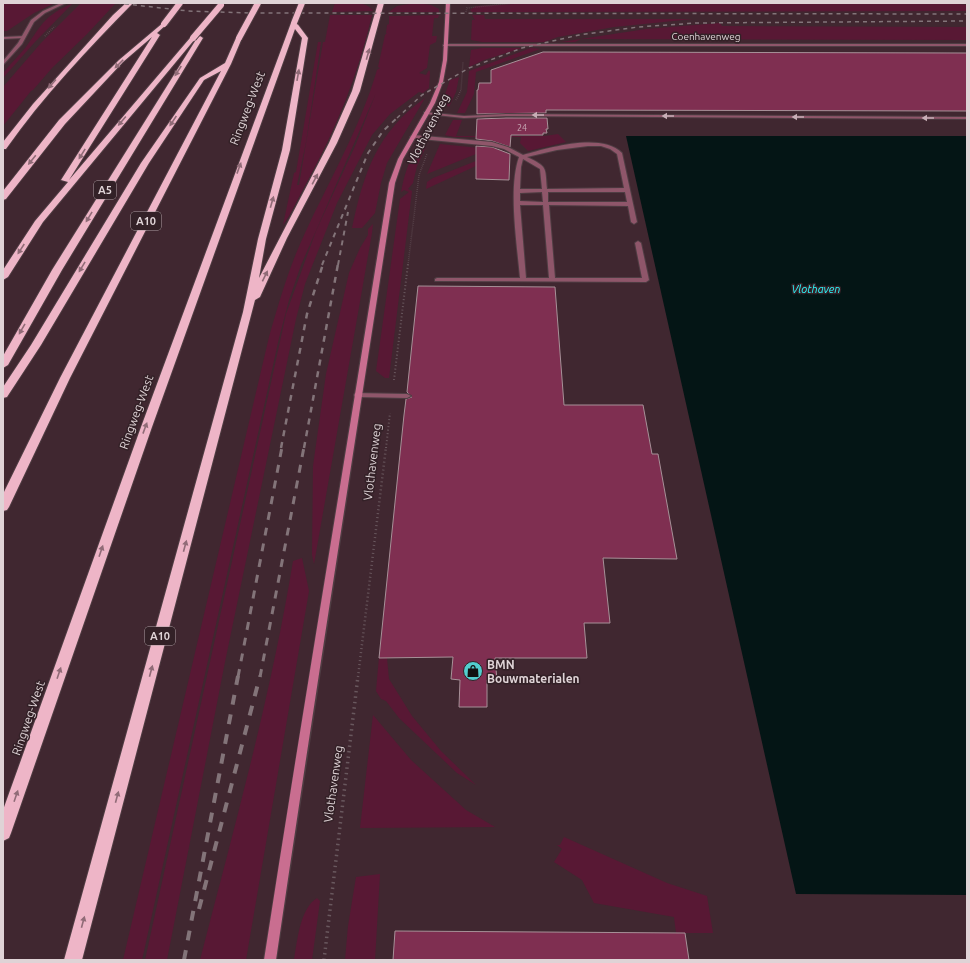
<svg xmlns="http://www.w3.org/2000/svg" width="970" height="963" font-family="Ubuntu,sans-serif">
<rect width="100%" height="100%" fill="#332127"/>
<path fill="#402730" d="M3,3H967V960H3Z"/>
<path fill="#581834" d="M3,3H55L34,13L7,31H3Z
M73,3L34,43L3,78V73C10,64 19,56 26,47C43,23 44,16 73,3Z
M81,3L115,4L87,34L52,68L33,90L31,91L3,126V87L41,43Z
M335,3C346,3 367,0 373,11L332,12Z
M416,3L431,5L439,9V12H389L397,6Z
M515,4H958L967,5V11L472,12L470,10L476,6Z
M330,15H372C358,75 336,129 307,182C299,196 292,213 283,225L294,173L296,172L318,42H321L306,142L297,185H299L323,42H325Z
M439,15L438,18H434L432,36H437L436,42L430,45L427,68L419,73L426,75L429,70L430,72L429,88L423,93L419,92L390,114L372,135L337,203L305,284L296,319L225,662L167,960H145L286,314L316,231L356,144L376,93L301,265L289,300L279,338L142,960H123L269,337C279,302 289,267 305,233C330,179 360,128 377,70L380,68L378,67L385,35L387,33H386L387,25L389,24V16Z
M472,15H484L485,19H693L614,27L558,37L544,42H482L471,40L472,20H475Z
M720,23L722,26L967,27V40L581,39L575,42H561L646,29Z
M482,48H522L484,60L469,67L471,50Z
M531,48L540,49L476,72L474,94L465,113H457L467,92L469,71Z
M459,77L456,92L449,107L442,103L450,80Z
M425,98L387,163L381,183L375,213L362,228H352C364,172 377,132 425,98Z
M453,120H462L456,136H545L558,134L566,142L528,151L520,143L521,137H454L445,135Z
M440,144L480,148L476,154L427,174Z
M424,147H426L417,166L413,183L408,189L412,191L389,378H385L376,371L400,199L409,192L404,190L401,192C404,176 408,163 416,150Z
M476,161L478,165L426,189L427,182L433,178Z
M373,224L372,233L314,564L312,555L313,466L326,374L349,273L360,248L368,235V229Z
M302,558L309,591L246,960H200C234,828 271,696 293,561Z
M379,657L387,658L389,679L412,716L441,751L476,785L457,773L399,718L386,701L381,699L376,691Z
M373,715L411,760L466,810L495,827L360,828Z
M564,837L667,883L707,896L713,933H676L674,917L594,903L582,880L554,862L562,849L557,845H560Z
M380,874L375,960H345L348,926L356,877Z
M317,898L320,901L312,960H294C297,942 300,908 317,898Z"/>
<path fill="#041515" d="M626,136H967V895L796,894Z"/>
<path fill="#7f2f51" stroke="#a79198" d="M543,52L967,53V111L546,110V113L477,114V90H478L479,83H491V70Z
M506,118H547L548,129H546L547,133H543V135H511L510,147L492,141L476,139L477,119Z
M476,146L492,147L510,154L509,180L476,179Z
M418,286L555,287L564,405H643L652,454H658L677,559L603,558L610,623H584L587,658H495L497,680H487V707H459L460,680L451,679L453,657L379,658L404,415L406,399L412,397L407,392Z
M395,931L685,933L689,960H393Z"/>
<g fill="none" stroke-linecap="round" stroke-linejoin="round">
<defs>
<path id="service" d="M25,36V38H23L3,39V37Z
M424,112L464,116L506,114L967,117V119L506,116L464,118L426,114H424Z
M413,135L492,142L508,147L523,155C548,148 601,132 622,153L637,222L634,224L631,222L628,206L549,205L555,278H642L635,243L638,241L641,243L649,280L646,282L435,281V279L437,278H520C517,244 508,188 519,157L504,149L492,146L411,138L410,137ZM588,146H601L610,149L617,154L624,188L547,189C545,167 548,167 527,157L557,150ZM523,159L540,169L542,189H520L521,167ZM542,192L543,202L520,201V193ZM548,192H625L627,202H548ZM520,205H543L549,278H526Z
M355,393L407,394L411,396L407,398L358,397H355L354,395Z"/>
<path id="minor" d="M61,3H66L45,13L34,22L22,44L3,65V61L18,43L31,20L43,11Z
M445,44H967V46H443V45Z"/>
<path id="secondary" d="M446,3H450L447,60L443,82L435,103L403,159L395,183C355,442 314,701 276,960H264C304,701 348,442 389,183L398,159L430,103L439,82L443,60Z"/>
<path id="motorway" d="M126,3H133C88,49 43,96 6,149H3V142L33,104L113,15Z
M378,3H384L360,91L337,143L287,238L260,297L255,300L82,960H64L243,312L258,239L282,150L302,38L295,29L152,427L11,833L9,838L3,841V810L141,427L291,23L296,22L308,38L290,150L266,239L259,278L329,143L352,91Z
M164,22L167,24L157,33L160,35L69,180L190,38L195,39L43,222L8,277L3,280V270L35,221L68,182L61,180L152,37L123,62L65,124L6,199L3,200V191L59,120L119,60Z
M200,36L203,38L62,270L8,365L3,368V356L52,270L197,38Z
M239,36L242,38L231,64L70,378L9,507L7,510L3,511V494L60,378L221,71L204,80L149,163L41,345L7,397L3,398V387L31,345L141,163L200,78L225,63L236,38Z"/>
</defs>
<use href="#service" stroke="#4f3d43" stroke-width="2"/>
<use href="#minor" stroke="#4f3d43" stroke-width="2"/>
<use href="#secondary" stroke="#4f3d43" stroke-width="2"/>
<use href="#motorway" stroke="#4f3d43" stroke-width="2"/>
<path stroke="#69585e" stroke-width="1.5" stroke-dasharray="0.5 1.5" stroke-linecap="butt" d="M535,3H601
M604,3H607
M648,3H967
M466,12L467,8L514,3
M45,36L55,26
M456,100L461,90L463,62
M408,265L419,175L427,154"/>
<path stroke="#69585e" stroke-width="2" stroke-dasharray="1 2.5" stroke-linecap="butt" d="M394,380L408,264
M386,448L390,413"/>
<path stroke="#69585e" stroke-width="2.5" stroke-dasharray="1 3" stroke-linecap="butt" d="M358,677L386,447"/>
<path stroke="#69585e" stroke-width="3.5" stroke-dasharray="1.5 4" stroke-linecap="butt" d="M324,960L358,676"/>
<use href="#service" fill="#8f566a" fill-rule="evenodd"/>
<use href="#minor" fill="#8f566a" fill-rule="evenodd"/>
<use href="#secondary" fill="#c96e90" fill-rule="evenodd"/>
<use href="#motorway" fill="#eeb5c7" fill-rule="evenodd"/>
<path stroke="#837479" stroke-width="1.5" stroke-dasharray="4 4" stroke-linecap="butt" d="M117,3L188,11L251,13L967,14
M397,118L422,95L469,68L522,48L579,35L638,27L696,23L967,21"/>
<path stroke="#837479" stroke-width="2" stroke-dasharray="5 5" stroke-linecap="butt" d="M322,265L368,153L383,131L398,117
M338,265L348,212"/>
<path stroke="#837479" stroke-width="2.5" stroke-dasharray="6 6" stroke-linecap="butt" d="M281,448L307,314L323,264
M304,448L338,264"/>
<path stroke="#837479" stroke-width="3" stroke-dasharray="8 8" stroke-linecap="butt" d="M238,677L282,447
M260,677L304,447"/>
<path stroke="#837479" stroke-width="4" stroke-dasharray="10 10" stroke-linecap="butt" d="M199,909L260,676
M184,960L238,676"/>
<defs>
<path id="motorway-bridge" d="M294,23L302,3
M164,24L180,3
M193,38L221,5
M239,38L258,3"/>
</defs>
<use href="#motorway-bridge" stroke="#4f3d43" stroke-width="8" stroke-linecap="butt"/>
<use href="#motorway-bridge" stroke="#eeb5c7" stroke-width="6"/>
</g>
<defs><path id="oneway-solid" d="M-6-.8H1V-3.2L6.5 0L1 3.2V.8H-6Z"/></defs>
<g fill="#906b77">
<use href="#oneway-solid" transform="translate(368 54) rotate(-74)"/>
<use href="#oneway-solid" transform="translate(119 64) rotate(135)"/>
<use href="#oneway-solid" transform="translate(178 71) rotate(123)"/>
<use href="#oneway-solid" transform="translate(298 75) rotate(-80)"/>
<use href="#oneway-solid" transform="translate(52 84) rotate(131)"/>
<use href="#oneway-solid" transform="translate(122 121) rotate(130)"/>
<use href="#oneway-solid" transform="translate(173 121) rotate(124)"/>
<use href="#oneway-solid" transform="translate(82 154) rotate(122)"/>
<use href="#oneway-solid" transform="translate(32 160) rotate(129)"/>
<use href="#oneway-solid" transform="translate(239 168) rotate(-70)"/>
<use href="#oneway-solid" transform="translate(315 179) rotate(-62)"/>
<use href="#oneway-solid" transform="translate(272 202) rotate(-74)"/>
<use href="#oneway-solid" transform="translate(89 217) rotate(121)"/>
<use href="#oneway-solid" transform="translate(21 249) rotate(123)"/>
<use href="#oneway-solid" transform="translate(82 267) rotate(121)"/>
<use href="#oneway-solid" transform="translate(265 276) rotate(-64)"/>
<use href="#oneway-solid" transform="translate(22 329) rotate(120)"/>
<use href="#oneway-solid" transform="translate(145 428) rotate(-70)"/>
<use href="#oneway-solid" transform="translate(185 546) rotate(-75)"/>
<use href="#oneway-solid" transform="translate(101 551) rotate(-71)"/>
<use href="#oneway-solid" transform="translate(151 671) rotate(-75)"/>
<use href="#oneway-solid" transform="translate(59 673) rotate(-71)"/>
<use href="#oneway-solid" transform="translate(16 796) rotate(-71)"/>
<use href="#oneway-solid" transform="translate(117 797) rotate(-75)"/>
<use href="#oneway-solid" transform="translate(83 922) rotate(-75)"/>
</g>
<g fill="#c7aeb6">
<use href="#oneway-solid" transform="translate(538 115) rotate(-180)"/>
<use href="#oneway-solid" transform="translate(668 116) rotate(-180)"/>
<use href="#oneway-solid" transform="translate(798 117) rotate(-180)"/>
<use href="#oneway-solid" transform="translate(928 118) rotate(-180)"/>
</g>
<defs>
<symbol id="shop-disc" viewBox="-11 -11 22 22"><circle r="9.5" fill="#52cdce" stroke="#332127"/><path d="M-5-2.5h2.3a2.7 3.5 0 0 1 5.4 0H5L5.5 6h-11ZM-1.5-2.5h3a1.5 2.3 0 0 0-3 0Z" fill="#111"/></symbol>
</defs>
<g fill-rule="evenodd">
<use href="#shop-disc" x="462" y="660" width="22" height="22"/>
</g>
<g text-anchor="middle" dominant-baseline="central" stroke-width="3" stroke-linejoin="round" paint-order="stroke">
<g font-size="9" fill="#c7aab5">
<text x="522" y="128">24</text>
</g>
<g font-size="10" fill="#dfd3d6" stroke="#332127">
<text x="706" y="36">Coenhavenweg</text>
</g>
<g fill="#332127" stroke="#ab9ea2" stroke-width="1">
<rect x="94" y="181" width="22" height="18" rx="3"/>
<rect x="131" y="212" width="30" height="18" rx="3"/>
<rect x="145" y="627" width="30" height="18" rx="3"/>
</g>
<g font-size="11" font-weight="bold" fill="#dfd3d6">
<text x="105" y="190">A5</text>
<text x="146" y="221">A10</text>
<text x="160" y="636">A10</text>
</g>
<g font-size="11" font-style="italic" fill="#2cfafd" stroke="#332127">
<text x="816" y="289">Vlothaven</text>
</g>
<g font-size="12" fill="#dfd3d6" stroke="#332127">
<text transform="translate(247 108) rotate(-69)">Ringweg-West</text>
<text transform="translate(428 129) rotate(-63)">Vlothavenweg</text>
<text transform="translate(136 412) rotate(-70)">Ringweg-West</text>
<text transform="translate(372 462) rotate(-83)">Vlothavenweg</text>
<text transform="translate(28 718) rotate(-71)">Ringweg-West</text>
<text transform="translate(333 784) rotate(-82)">Vlothavenweg</text>
</g>
<g font-size="12" font-weight="bold" fill="#dfd3d6" stroke="#332127" text-anchor="start">
<text x="487" y="664">BMN<tspan x="487" dy="14">Bouwmaterialen</tspan></text>
</g>
</g>
<rect width="970" height="963" fill="none" stroke="#dfd3d6" stroke-width="8"/>
</svg>
